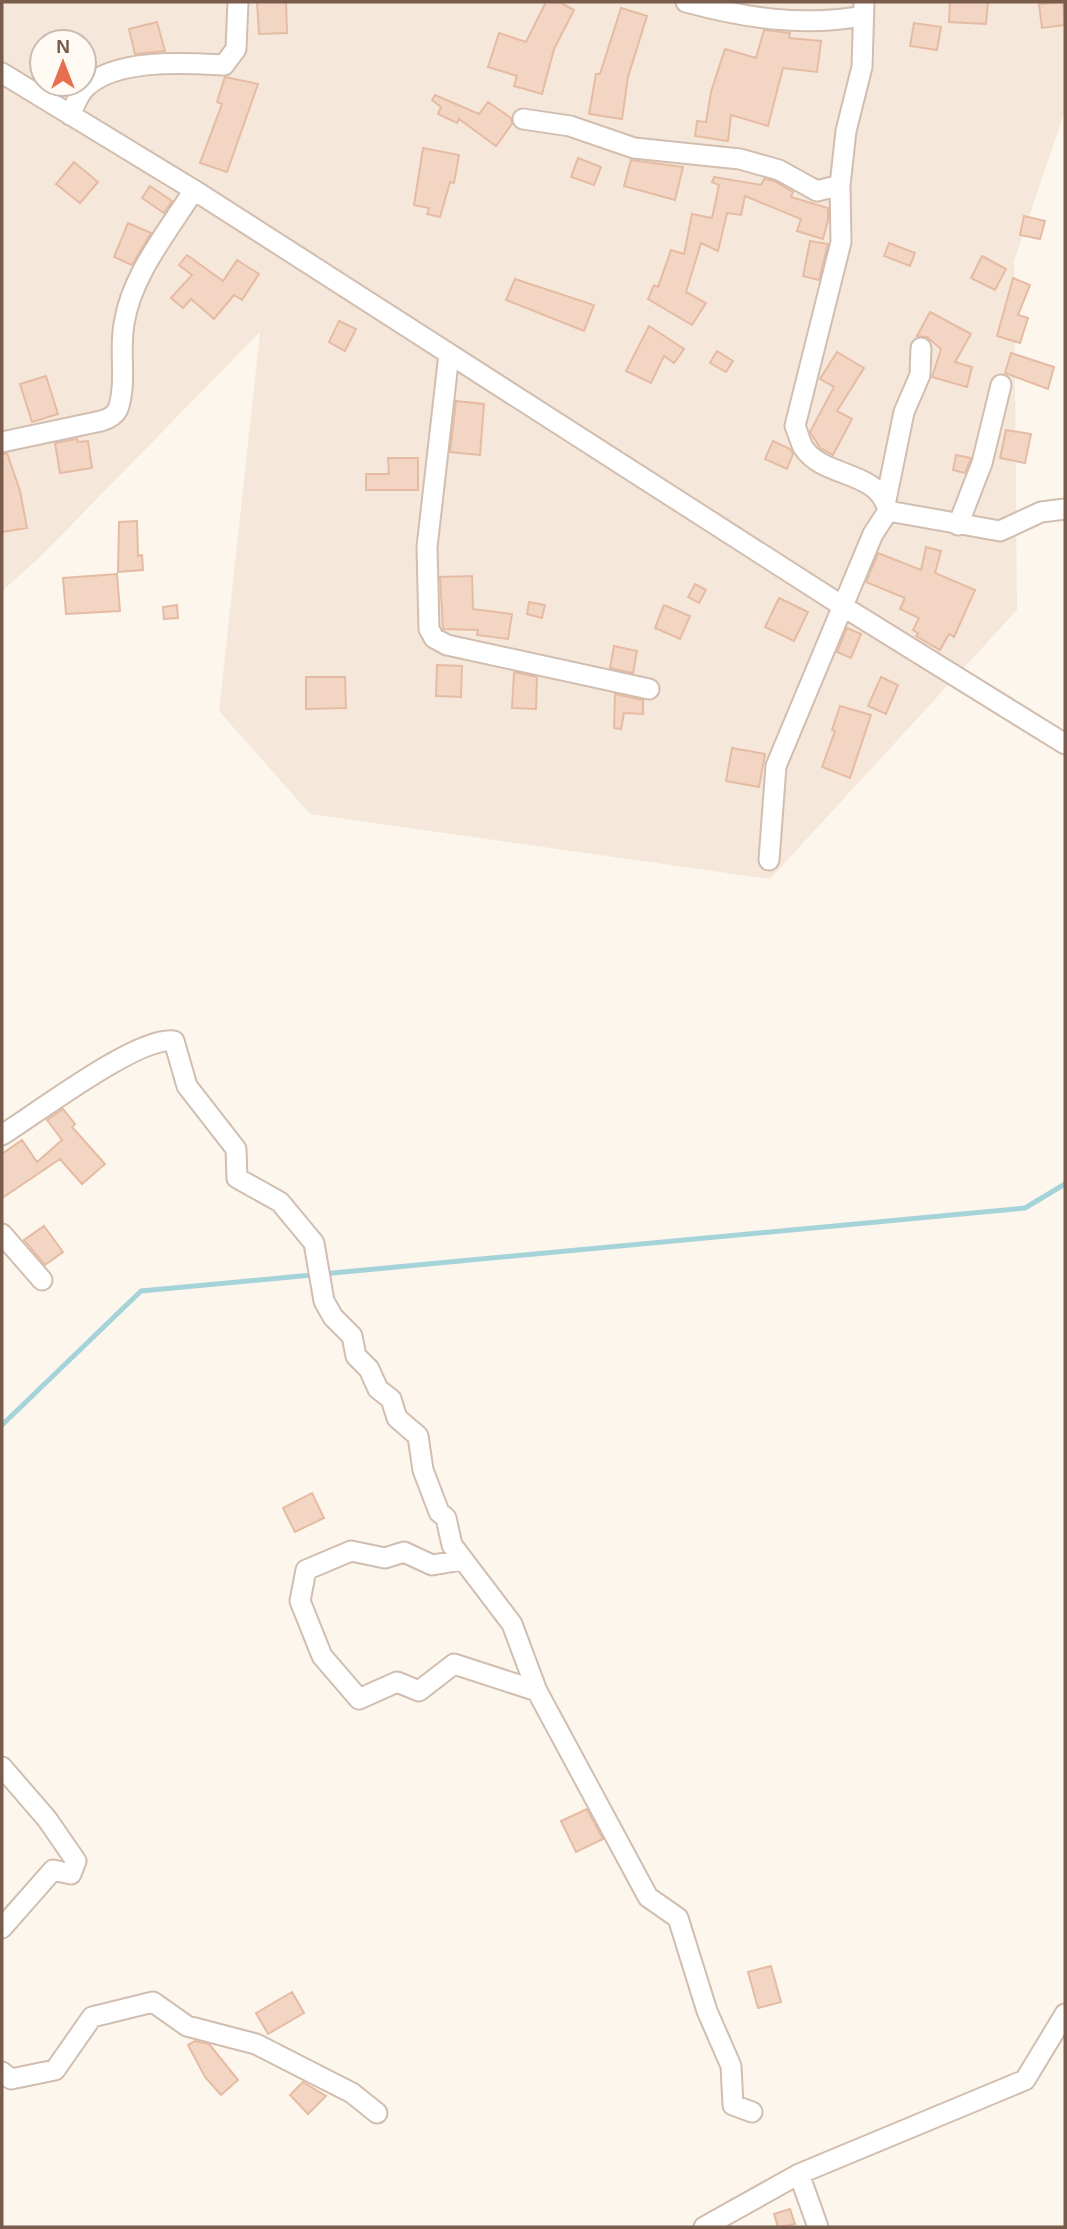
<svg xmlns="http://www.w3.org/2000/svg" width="1067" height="2229" font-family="Arial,sans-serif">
<rect width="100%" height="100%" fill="#fdf6ec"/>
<path fill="#f5e8da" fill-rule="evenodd" d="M2,2H1065V111L1014,261L1017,610L770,879L310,814L219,711L260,332L40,557L2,591ZM42,42H84V84H42Z"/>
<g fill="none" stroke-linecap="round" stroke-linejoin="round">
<path stroke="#a5d3da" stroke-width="5" d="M2,1425L141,1291L1025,1208L1065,1184"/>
</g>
<path fill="#f3d5c3" stroke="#e6bba3" stroke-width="2" d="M257,2H286L287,33L259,34Z
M546,2H559L574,10L554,49L542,94L514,86L517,76L488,67L499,33L526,42Z
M950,2H988L986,24L949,22Z
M1063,2L1065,25L1042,28L1039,4Z
M621,8L647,16L628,77L622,119L589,114L596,74H600Z
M157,22L165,51L135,54L129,29Z
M914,23L941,27L937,50L910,46Z
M764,30L790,33L789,38L821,41L817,72L783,68L768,126L731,115L728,141L695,136L697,121L706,122L711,92L725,49L756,58Z
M225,77L258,84L227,172L200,163L222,104L217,102Z
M435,95L479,114L488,102L511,118L512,124L496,146L459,119L457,123L438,114L441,107L432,100Z
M423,148L459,155L454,183L450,182L440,217L427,214L429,208L414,205Z
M578,158L601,167L594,185L571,177Z
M631,160L683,167L675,200L624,186Z
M74,162L98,182L80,203L56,184Z
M714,177L761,185L764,179L774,181L793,192L791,197L828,208V220L823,239L797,231L801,219L745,196L741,215L727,213L718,251L701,243L686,292L706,303L692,325L648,299L654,285L658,287L671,250L684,254L692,214L712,218L719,185L712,182Z
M150,186L172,201L164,213L142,198Z
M1024,216L1045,221L1040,239L1020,235Z
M128,223L151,233L132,265L114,257Z
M810,241L828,244L819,280L803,276Z
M889,243L915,253L910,266L884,256Z
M187,255L223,281L237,260L259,274L242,300L234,295L214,319L191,299L183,308L171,298L192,275L179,265Z
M982,256L1006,269L995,290L971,278Z
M1013,278L1030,285L1018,315L1028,318L1020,343L997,336Z
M515,279L594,305L584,331L506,300Z
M930,312L971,334L955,362L972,367L967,387L932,377L941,349L927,337L917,336Z
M339,321L356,329L345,351L329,342Z
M649,326L684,349L674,363L664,356L651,383L626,371Z
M717,351L733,361L726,372L710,363Z
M837,352L864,368L837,411L852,419L833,455L820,448L810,432L834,387L820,379Z
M1011,353L1054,367L1048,389L1005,373Z
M46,376L58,414L32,422L20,384Z
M456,401L484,404L480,455L450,452Z
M1006,430L1031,434L1025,463L1000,458Z
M77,439L78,442L88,441L92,468L60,473L55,443Z
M773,441L790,449L793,454L787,469L765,459Z
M7,453L20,491L27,528L2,532V454Z
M956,455L971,458L965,473L953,470Z
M388,458H418V490H366V474H389Z
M137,521L138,556L142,555L143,570L118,572L119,522Z
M926,547L941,551L935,573L975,590L954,637L949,634L940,650L916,636L918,633L913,630L919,618L900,609L905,598L866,582L878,553L921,570Z
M117,574L120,611L66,614L63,578Z
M472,576L473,609L512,614L508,639L477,635L478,630L443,629L440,577Z
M695,584L706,590L699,603L688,597Z
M779,598L808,612L794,641L765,627Z
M529,602L545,605L542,618L527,614Z
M177,605L178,618L164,619L163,607Z
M664,605L690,616L680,639L655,628Z
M847,628L861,634L851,658L837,652Z
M614,646L637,651L633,673L610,668Z
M437,665L462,666L461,697L436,696Z
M514,672L537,677L536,709L512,708Z
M306,677H345L346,708L306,709Z
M881,677L898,685L886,714L868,706Z
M615,694L643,700V714L624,713L621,729L614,728Z
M840,706L871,715L850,778L822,767L835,731L832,730Z
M732,748L765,754L759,787L726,781Z
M63,1109L75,1124L72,1127L105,1164L82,1184L60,1159L2,1198V1154L22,1140L37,1162L62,1140L47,1120Z
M44,1226L63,1252L45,1265L24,1240Z
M312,1493L324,1518L295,1532L283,1508Z
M587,1809L603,1839L576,1852L561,1821Z
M771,1966L781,2002L758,2008L748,1972Z
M292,1992L304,2013L268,2034L256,2013Z
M195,2041L209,2044L238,2080L221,2095L205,2077L188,2045Z
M303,2082L326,2096L308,2114L290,2095Z
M790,2209L795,2224L778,2227L774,2214Z"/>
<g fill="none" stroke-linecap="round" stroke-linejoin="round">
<defs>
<path id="minor" d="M686,2C745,18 802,27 863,16
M2,73L194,190L844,607L1065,744
M70,115C74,107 79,93 86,87C117,58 185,63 224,65L236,49L238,2
M523,119L570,126L634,148L740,159L779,170L817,191L840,185
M449,354L427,547L429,629L434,638L447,645L649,689
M2,442L101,421C119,416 120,407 122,389C124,368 120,345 124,324C131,276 168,231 194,190
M886,500L904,412L920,375L921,348
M888,511L1000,531L1041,512L1065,509
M958,525L982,463L1001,385
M769,860L776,766L873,534L888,511C879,469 823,479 803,447C800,441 798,433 795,426L841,242L840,185L846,131L862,67L864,2
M2,1135C36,1114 139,1035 174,1041L187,1086L236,1149L237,1178L280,1202L314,1243L324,1301L333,1317L352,1336L356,1356L369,1369L378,1389L391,1399L397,1418L418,1436L423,1470L439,1512L446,1518L452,1545L512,1624L537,1691L648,1897L678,1918L707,2011L731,2066L733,2105L752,2112
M2,1234L42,1280
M462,1560L432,1565L404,1552L385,1558L351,1551L306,1570L300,1601L322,1656L359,1699L397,1682L419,1691L454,1664L537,1691
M2,1767L47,1819L76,1861L71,1874L53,1870L2,1928
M2,2072L11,2079L55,2070L92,2017L153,2002L187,2026L256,2044L352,2093L377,2113
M799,2174L818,2227
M704,2227L799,2174L1025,2080L1065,2014"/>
</defs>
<use href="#minor" stroke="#d1beb0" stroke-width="23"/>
<use href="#minor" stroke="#fff" stroke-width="19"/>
</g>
<rect width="1067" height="2229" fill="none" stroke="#7a5c4d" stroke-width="7"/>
<g transform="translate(63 63)"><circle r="33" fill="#fffaf3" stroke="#cabbb1" stroke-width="2"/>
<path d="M0-5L12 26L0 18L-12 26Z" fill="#e76f51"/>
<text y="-10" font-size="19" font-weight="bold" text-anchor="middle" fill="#7a5c4d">N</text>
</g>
</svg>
